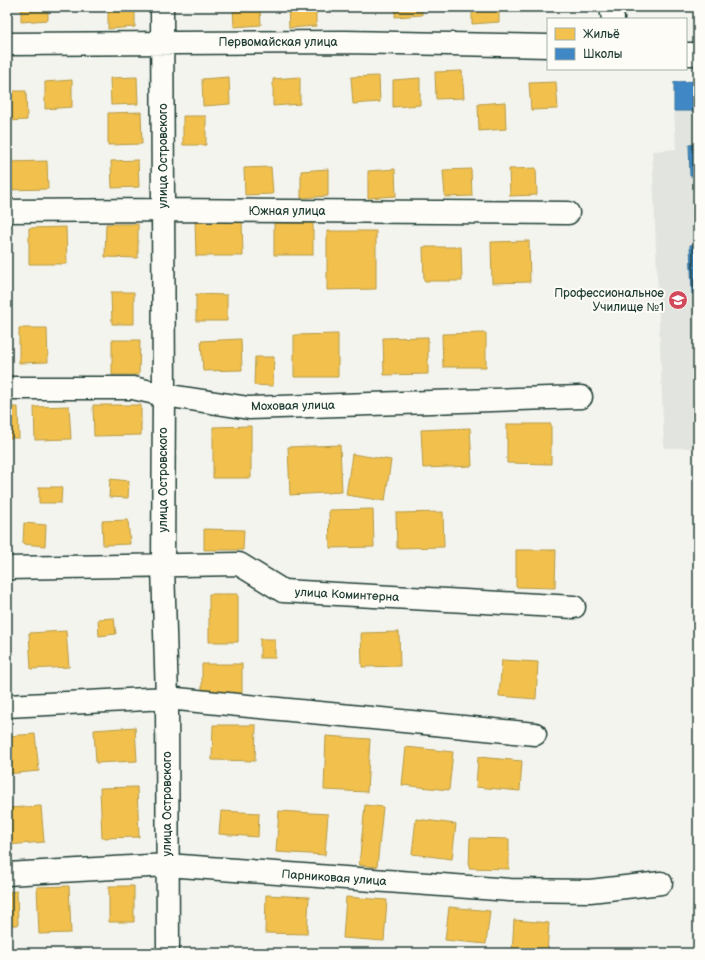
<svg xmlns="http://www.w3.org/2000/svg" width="705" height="960" font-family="'Balsamiq Sans',sans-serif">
<rect width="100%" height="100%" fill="#f4f4ef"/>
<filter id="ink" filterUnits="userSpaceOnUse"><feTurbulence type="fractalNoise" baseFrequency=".025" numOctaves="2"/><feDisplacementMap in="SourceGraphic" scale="8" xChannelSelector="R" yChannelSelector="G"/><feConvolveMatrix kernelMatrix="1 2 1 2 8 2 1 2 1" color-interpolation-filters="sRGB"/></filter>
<g filter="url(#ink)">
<path fill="#e2e5df" d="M674,111H698V448H664L652,151L676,149Z"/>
<path fill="#f2c14e" stroke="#b39946" d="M21,7H48V20L21,22Z
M108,7H135V27L108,29Z
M233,7H260L261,25L234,27Z
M288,7H316V26L289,28Z
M395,7H422V15L395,17Z
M472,7H499V22L472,24Z
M462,71L464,98L436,99L435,72Z
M379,76L380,102L353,104L351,77Z
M137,77L138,104L111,105L110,78Z
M229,77L230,104L203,106L202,79Z
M300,77V104L273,106V79Z
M420,78V105L393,107V80Z
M72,80V107L45,109V82Z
M556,82L558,109L531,110L529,83Z
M7,91H26L27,120L7,121Z
M505,102L506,129L479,131L478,104Z
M141,112L142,144L108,145V113Z
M183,116H206V145H183Z
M138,160L139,187L112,188L111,161Z
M47,161L48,189L7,190V162Z
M271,167L273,194L245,195L244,168Z
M536,168L537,195L510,196L509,169Z
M328,169V196L301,198V171Z
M395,169L396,196L368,198V171Z
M471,169L472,196L445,197L443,170Z
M195,220H242L243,256H196Z
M274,223H313V255H274Z
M106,224H138V258L105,257Z
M66,227L67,264H29V228Z
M327,231H376V289L327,290Z
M529,241L530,282L492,283L491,242Z
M423,247H461L462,281H424Z
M111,292H134V324H112Z
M196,294L227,295V321H196Z
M19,328H47L48,362L19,363Z
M486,333V367H443L442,334Z
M338,334V377H294V335Z
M428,337V374L384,375L383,338Z
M241,339L242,370L203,371L201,341Z
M112,340H140L139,375H112Z
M255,357H274L273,386L254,385Z
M93,405H141V435L94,436Z
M69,406L71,439L35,440L34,407Z
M7,407H18L19,438H7Z
M507,424H551V464L507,463Z
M251,426V478H213V427Z
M470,428L472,466L423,468L421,430Z
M340,445L342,492L290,495L288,447Z
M352,454L391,460L385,501L346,495Z
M110,479L129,481L128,498L109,497Z
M39,487H62L61,503H39Z
M373,509L374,547L330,548L329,510Z
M443,512L444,547L397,548L396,513Z
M128,520L130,544L103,545L102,521Z
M24,523L46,525L45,546L23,544Z
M204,529L244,530L243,550H204Z
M516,550H556L555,588L516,587Z
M209,594H238V642H209Z
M114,618L116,634L99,636L98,619Z
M66,631L69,667L31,669L29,633Z
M399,632L400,666L362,667L361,633Z
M260,639H275V658H260Z
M502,660L538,662L536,699L499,696Z
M202,664H242V697H202Z
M213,725H256L255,761L212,760Z
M135,727L137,761L96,763L94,730Z
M35,734L39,771L7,774V736Z
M326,736L370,739L367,792L324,790Z
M406,747L453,752L449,790L402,785Z
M478,757L522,761L520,791L476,787Z
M137,787L139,837L102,838L100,788Z
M365,805L383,807L377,867L359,865Z
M41,806L44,842L7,845V808Z
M221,811L259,813L258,837L219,834Z
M279,811L328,814L325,855L276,852Z
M416,819L456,824L452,859L412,854Z
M470,838L509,839V869L469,868Z
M69,886L71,933L39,934L37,887Z
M109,886H134V922H109Z
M17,891L18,925H7V892Z
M266,895L309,897L307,934L265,933Z
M346,897L387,900L384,941L343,938Z
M449,907L490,911L486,944L445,940Z
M514,920L549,923L547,953H512Z"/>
<path fill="#3f88c5" stroke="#35729a" d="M698,81V111H674V82Z
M698,144V176H690L689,145Z
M698,244V293L692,294L690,245Z"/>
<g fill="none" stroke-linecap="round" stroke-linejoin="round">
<defs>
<path id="minor" d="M162,7L164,395L163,566L167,698L168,953
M611,7L613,19
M7,44L345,42L548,46
M686,54H698
M7,211L163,210L568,213
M7,388H133L164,395L249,408L581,397
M7,568L239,564L283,591L574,607
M7,706L167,698L535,734
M7,874L167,865L510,890L590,891L661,883"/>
</defs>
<use href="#minor" stroke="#1f3d34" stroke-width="25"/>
<use href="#minor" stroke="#fdfcf7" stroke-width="22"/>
</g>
</g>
<defs>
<symbol id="university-disc" viewBox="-11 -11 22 22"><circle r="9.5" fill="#d1495b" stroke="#fdfcf7"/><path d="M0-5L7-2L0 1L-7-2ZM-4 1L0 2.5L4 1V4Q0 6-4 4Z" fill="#fff"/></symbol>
</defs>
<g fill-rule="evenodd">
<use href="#university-disc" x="667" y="289" width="22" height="22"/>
</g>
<g text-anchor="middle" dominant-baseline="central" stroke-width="4" stroke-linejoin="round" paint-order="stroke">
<g font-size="12" fill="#1f3d34" stroke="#fdfcf7">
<text x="278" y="42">Первомайская улица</text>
<text transform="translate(163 156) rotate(-90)">улица Островского</text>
<text x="287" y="211">Южная улица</text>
<text transform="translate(293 406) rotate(-1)">Моховая улица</text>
<text transform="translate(163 480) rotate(-90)">улица Островского</text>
<text transform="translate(347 595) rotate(3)">улица Коминтерна</text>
<text transform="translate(167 804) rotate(-90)">улица Островского</text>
<text transform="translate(334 878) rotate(4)">Парниковая улица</text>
</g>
<g font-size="12" fill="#1f3d34" stroke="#fdfcf7" text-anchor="end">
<text x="664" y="293">Профессиональное<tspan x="664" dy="14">Училище №1</tspan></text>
</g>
</g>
<rect width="705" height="960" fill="none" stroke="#fdfcf7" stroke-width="24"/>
<rect x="12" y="12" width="681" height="936" fill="none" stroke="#1f3d34" stroke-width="1.5" filter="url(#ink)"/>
<rect x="547" y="18" width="140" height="52" fill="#fdfcf7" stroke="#a4b0a9"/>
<rect x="555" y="28" width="20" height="12" fill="#f2c14e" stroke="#a4b0a9"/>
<text x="583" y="38" font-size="12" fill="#1f3d34">Жильё</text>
<rect x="555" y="48" width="20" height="12" fill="#3f88c5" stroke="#a4b0a9"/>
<text x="583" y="58" font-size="12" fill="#1f3d34">Школы</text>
</svg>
